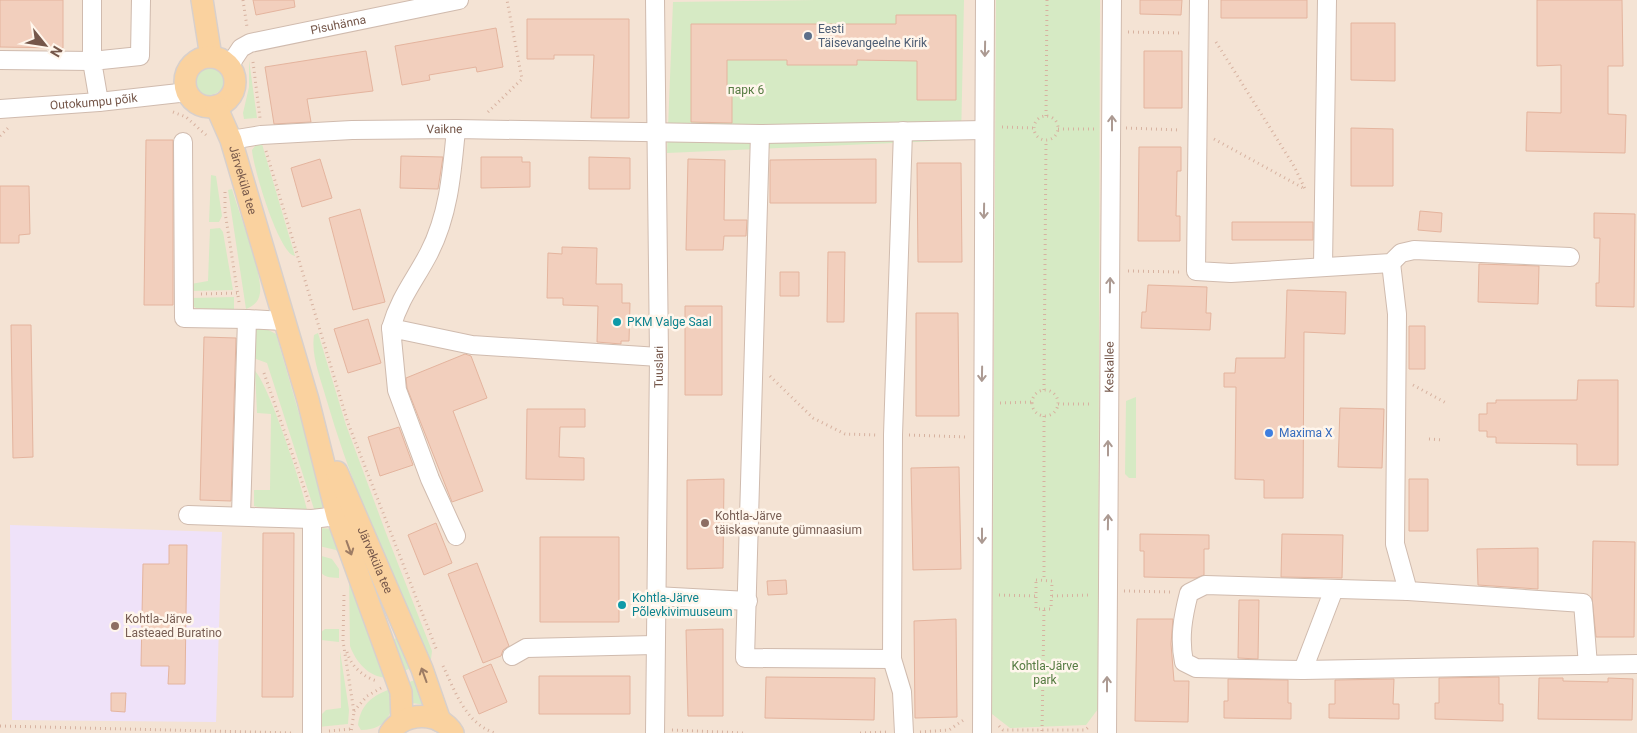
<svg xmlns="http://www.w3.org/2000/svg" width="1637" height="733" font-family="Roboto,sans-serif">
<rect width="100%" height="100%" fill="#fcf2e6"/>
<path fill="#f4e3d4" d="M0,0H1637V733H0Z"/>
<path fill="#efe2f9" d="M10,525L222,532L216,722L12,720Z"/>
<path fill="#d6eac4" d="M817,0H964L961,140L667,153L673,2Z
M996,0H1100L1098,709L1086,725L1010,728L992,714Z
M249,60L257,118L244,119L243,113L249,87Z
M193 79a16 16 0 1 1 32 0a16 16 0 1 1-32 0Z
M259,141L262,144L295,256C279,254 253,167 252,150Z
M211,175L216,176L222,216L219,222H209Z
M232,189C238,210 263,275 260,293C259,302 253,306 246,309L228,190Z
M220,228L223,232L233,290L190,291L191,284L208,281L210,229Z
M234,297V310L196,308L190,304L191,298Z
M259,325L276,334L300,417L308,430L325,505L320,509H314L267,363L253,358L254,332Z
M318,333L346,425L386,533L432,651L431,659L428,661C391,574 352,488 326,398C320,377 311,356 314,335Z
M255,371C269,385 304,491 308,514H286L254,506V490H270L271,414L257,413Z
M1136,397V478H1129L1125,474L1126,401Z
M319,528L334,529L342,539L392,677C372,681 356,663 350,646L349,572L345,559L336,550L319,546Z
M318,555L332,559L339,569V578C319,577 320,574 318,555Z
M325,629H339V642L321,640L320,633Z
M398,637L415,666L402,672L393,640Z
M340,651L349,710L348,724L318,727L320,716L326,710L341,708Z
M420,678L427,705L412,703L404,684Z
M396,687C393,710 389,730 361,730L358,725C361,702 375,694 396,687Z"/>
<path fill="#f2cfbd" stroke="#e4b49e" d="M0,0H63V48L0,47Z
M253,0H294L295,7L256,15Z
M1140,0H1182L1181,15L1140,14Z
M1221,0H1307V18H1221Z
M1537,0H1622L1623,66H1608V114L1626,115L1625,153L1526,151L1527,112L1561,113V65L1537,66Z
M896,15H956V100H917V61L857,60V65H787V60H727V90H732V123L691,122V24H896Z
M527,19H629V118H591L594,55H554V59H527Z
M1351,23H1395V81L1351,80Z
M496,28L503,67L477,72L476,67L429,75L430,80L402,85L395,46Z
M366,51L373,91L307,99L311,122L274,124L265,67Z
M1144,51H1182V108H1144Z
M1351,128L1393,129V186H1351Z
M146,140H173V305H144Z
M1139,147H1181V171H1177L1176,216H1180V241H1138Z
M401,156L443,157L438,189L400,188Z
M481,157H522V162H530V187L481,188Z
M589,157L630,158V189H589Z
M320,159L332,198L302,207L291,168Z
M688,159L725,160L724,220H747L746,236H724L723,250H686Z
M876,159V203H770V160Z
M917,163H961L962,262H918Z
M0,186H29L30,234L19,235V243H0Z
M360,209L385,302L353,310L329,218Z
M1420,211L1442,213L1441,232L1418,230Z
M1594,213L1635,214L1634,307L1596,306V283H1599L1600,238H1594Z
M1232,222H1313V240H1232Z
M562,247L597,248L596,284H622V303H630L629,341H621V344L597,342L598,306L563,305V298H547L548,253L562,254Z
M828,252H845L844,322H827Z
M1479,264L1539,266L1538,304L1478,302Z
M780,272H799V296H780Z
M1148,285L1207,287L1206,313H1211L1210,330L1141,328L1142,312H1146Z
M1287,290L1346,292L1345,334L1304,332L1303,498H1264V480L1235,479L1236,387H1224V373H1235L1236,358H1285Z
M685,306H722V395H685Z
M916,313H958L959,416H916Z
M368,319L381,363L348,373L334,329Z
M11,325H31L33,457L13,458Z
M1409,326H1425V369H1409Z
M204,337L236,338L231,501L200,500Z
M465,354L471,356L487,398L453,411L483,491L452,502L407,388L406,378Z
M1578,380H1618V465H1577V444L1496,443V437H1487V431H1479V414H1487V403H1496V400H1577Z
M1340,408L1384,409L1382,468L1338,467Z
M527,409H585V427H560L559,457L584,458V480L526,479Z
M399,427L413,465L380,476L368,437Z
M959,467L961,569L913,570L911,468Z
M724,479L723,568L687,569V480Z
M1409,479H1428V531H1409Z
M436,523L452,563L424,575L408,535Z
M263,533H294L293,697H262Z
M1140,534L1209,535V549H1204V575L1196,578L1144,577V551H1140Z
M1282,534L1343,535L1342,578L1281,577Z
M540,537H619V622H540Z
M1593,541L1635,542L1634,637H1596L1592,598Z
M169,545H187L185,684H168L169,666H141L143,564H169Z
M1538,548V589L1478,585L1477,549Z
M477,563L509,646L503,650L501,656L483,663L448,574Z
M786,580L787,594L768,595L767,581Z
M1239,600H1259L1258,659L1238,658Z
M956,619L957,717L915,718L914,621Z
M1137,619H1173L1171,644L1174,681H1189L1188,722L1135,721Z
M723,629V716H688L686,630Z
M491,664L507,702L479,714L463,676Z
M539,676H630V714H539Z
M766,677L875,678L874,720L765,718Z
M1499,677V704H1503V721L1435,719V703H1439V678Z
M1539,678H1563V681L1608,682V678L1633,679L1632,720L1538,719Z
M1228,679L1288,680V703H1291V719L1224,718V701H1228Z
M1394,679L1393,704H1399V719L1329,718V704H1335V680Z
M111,693H126L125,712L111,711Z"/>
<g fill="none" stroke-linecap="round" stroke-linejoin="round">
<defs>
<g id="minor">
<path d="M1199,0L1196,271L1231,273L1391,263L1401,253L1414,250L1570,257"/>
<path d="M0,60L92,61V0"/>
<path id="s1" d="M229,66L241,48L250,43L459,0"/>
<path d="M99,102L92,61L140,56L141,0"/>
<path id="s2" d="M0,109L99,102L188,92"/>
<path d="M903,131L893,435L892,659L902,692L904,733"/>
<path d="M760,134L745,658L892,659"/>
<path id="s3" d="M231,140L261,135L352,130L456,129L760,134L984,130"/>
<path d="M183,142L184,318L247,319"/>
<path d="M1391,263L1397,314L1395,544L1408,591L1583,603L1588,665"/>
<path d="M1323,266L1327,0"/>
<path d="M391,328C400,297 415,280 429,253C449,214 452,172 456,129"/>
<path d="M188,515L312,519L337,516L349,511"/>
<path d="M241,515L247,319L284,321"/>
<path d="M312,519V733"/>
<path d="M456,536L430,479L397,390L391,328L472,345L659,357"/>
<path d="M1408,591L1205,585L1189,593C1183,616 1179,638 1184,662L1196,668L1303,670L1637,664"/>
<path d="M655,596L748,601"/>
<path d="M512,656L526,648L654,645"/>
<path d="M1303,670L1334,589"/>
<path id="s4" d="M655,733L659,357L655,0"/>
<path d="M982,733L985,0"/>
<path id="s5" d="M1107,733L1112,0"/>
</g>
<g id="major">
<path d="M202,0L211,57"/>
<circle cx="210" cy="82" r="25"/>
<path id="s6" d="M216,106L231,140L308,400L337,516L401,692L402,721"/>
<path id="s7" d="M337,472L422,669L440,721"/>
<path d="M390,733C404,711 440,711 453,733"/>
</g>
</defs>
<use href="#minor" stroke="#d0bbae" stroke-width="20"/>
<use href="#major" stroke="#d8d0cc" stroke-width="24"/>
<path stroke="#d7b2a0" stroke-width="3" stroke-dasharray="1 4" stroke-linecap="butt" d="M243,0L247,27
M1128,32L1182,33
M1216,42L1294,166L1306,191
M253,62L260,118
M173,112L186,117L206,135
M488,112L522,79L507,0
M1034 128a12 12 0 1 1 24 0a12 12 0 1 1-24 0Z
M1046,116L1047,0
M1002,127L1033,128
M1126,128L1180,130
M1058,129H1095
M0,136L10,126
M1214,139L1305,189
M266,151L348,423L437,651
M225,192V212L239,302
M1128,271L1179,272
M201,294L238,293
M264,373L309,502
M770,376L813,418L845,434L877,435
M1413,385L1448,404
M1044,390L1046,141
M1032 403a13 13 0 1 1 26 0a13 13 0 1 1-26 0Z
M1000,403L1032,402
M1058,404H1093
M1044,416V581
M909,435L967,437
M1429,439L1443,440
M1036,580L1052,581L1051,609H1036Z
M1124,591L1173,592
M344,595L343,641L354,712L351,733
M999,595L1036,596
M1052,596L1092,595
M347,652C351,666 363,677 377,681
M443,666C455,691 466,724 495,733
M354,711L367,696L381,688
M0,726L293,733
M999,726L1003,730H1085L1090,726
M672,730L744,733
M329,731L351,729
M1042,731L1044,609
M920,732L949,730L965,719
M860,733L889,732"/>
<use href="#minor" stroke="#fff" stroke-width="18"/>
<use href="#major" stroke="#fad29f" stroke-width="21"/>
</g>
<defs><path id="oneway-shaft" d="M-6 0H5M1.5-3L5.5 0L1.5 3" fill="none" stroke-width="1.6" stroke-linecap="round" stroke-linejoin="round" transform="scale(1.25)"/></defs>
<g stroke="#ac9a92">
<use href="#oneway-shaft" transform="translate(985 49) rotate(91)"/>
<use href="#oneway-shaft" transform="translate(1112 123) rotate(-90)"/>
<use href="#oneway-shaft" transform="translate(984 211) rotate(91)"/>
<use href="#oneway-shaft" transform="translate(1110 285) rotate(-89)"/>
<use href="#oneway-shaft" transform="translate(982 374) rotate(91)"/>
<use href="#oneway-shaft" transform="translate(1108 448) rotate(-90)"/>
<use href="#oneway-shaft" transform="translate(1108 522) rotate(-89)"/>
<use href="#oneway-shaft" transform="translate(982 536) rotate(90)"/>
<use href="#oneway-shaft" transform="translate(1107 684) rotate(-90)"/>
</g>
<g stroke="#9d7c64">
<use href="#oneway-shaft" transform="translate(349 548) rotate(70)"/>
<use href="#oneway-shaft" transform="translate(424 675) rotate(-110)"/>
</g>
<circle fill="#5c6f8a" stroke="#fff6ec" stroke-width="2" cx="808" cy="36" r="5"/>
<g fill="#0f9aa8" stroke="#fff6ec" stroke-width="2">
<circle cx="617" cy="322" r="5"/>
<circle cx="622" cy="605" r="5"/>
</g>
<circle fill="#3f7fe0" stroke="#fff6ec" stroke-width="2" cx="1269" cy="433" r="5"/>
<g fill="#8d6e63" stroke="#fff6ec" stroke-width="2">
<circle cx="705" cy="523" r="5"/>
<circle cx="115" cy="626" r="5"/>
</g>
<g text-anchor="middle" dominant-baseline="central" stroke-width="5" stroke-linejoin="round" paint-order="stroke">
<g font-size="12" fill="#75574a" stroke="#fff6ec">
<text stroke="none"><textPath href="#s1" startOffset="122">Pisuhänna</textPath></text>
<text stroke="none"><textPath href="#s2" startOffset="94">Outokumpu põik</textPath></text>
<text stroke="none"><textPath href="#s3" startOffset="214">Vaikne</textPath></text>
<text stroke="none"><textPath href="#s6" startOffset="79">Järveküla tee</textPath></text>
<text stroke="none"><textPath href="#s4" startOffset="366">Tuuslari</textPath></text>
<text stroke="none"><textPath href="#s5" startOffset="366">Keskallee</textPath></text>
<text stroke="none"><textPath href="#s7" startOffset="96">Järveküla tee</textPath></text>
</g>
<g font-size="12" fill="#4e5e75" stroke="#fff6ec" text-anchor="start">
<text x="818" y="29">Eesti<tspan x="818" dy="14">Täisevangeelne Kirik</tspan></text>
</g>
<g font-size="12" fill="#567b42" stroke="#fff6ec">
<text x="746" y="90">парк 6</text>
<text x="1045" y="666">Kohtla-Järve<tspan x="1045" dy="14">park</tspan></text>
</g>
<g font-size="12" fill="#0d838f" stroke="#fff6ec" text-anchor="start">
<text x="627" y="322">PKM Valge Saal</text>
<text x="632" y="598">Kohtla-Järve<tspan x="632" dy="14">Põlevkivimuuseum</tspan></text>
</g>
<g font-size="12" fill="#366cbe" stroke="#fff6ec" text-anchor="start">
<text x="1279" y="433">Maxima X</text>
</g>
<g font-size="12" fill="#785e54" stroke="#fff6ec" text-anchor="start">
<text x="715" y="516">Kohtla-Järve<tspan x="715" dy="14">täiskasvanute gümnaasium</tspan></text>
<text x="125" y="619">Kohtla-Järve<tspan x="125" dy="14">Lasteaed Buratino</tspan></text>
</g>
</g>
<g transform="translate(45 45) rotate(120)" stroke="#fff6ec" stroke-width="4" paint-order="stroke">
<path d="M0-4L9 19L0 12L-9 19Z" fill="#75574a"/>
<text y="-8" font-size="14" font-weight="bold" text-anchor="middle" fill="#75574a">N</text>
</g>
</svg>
